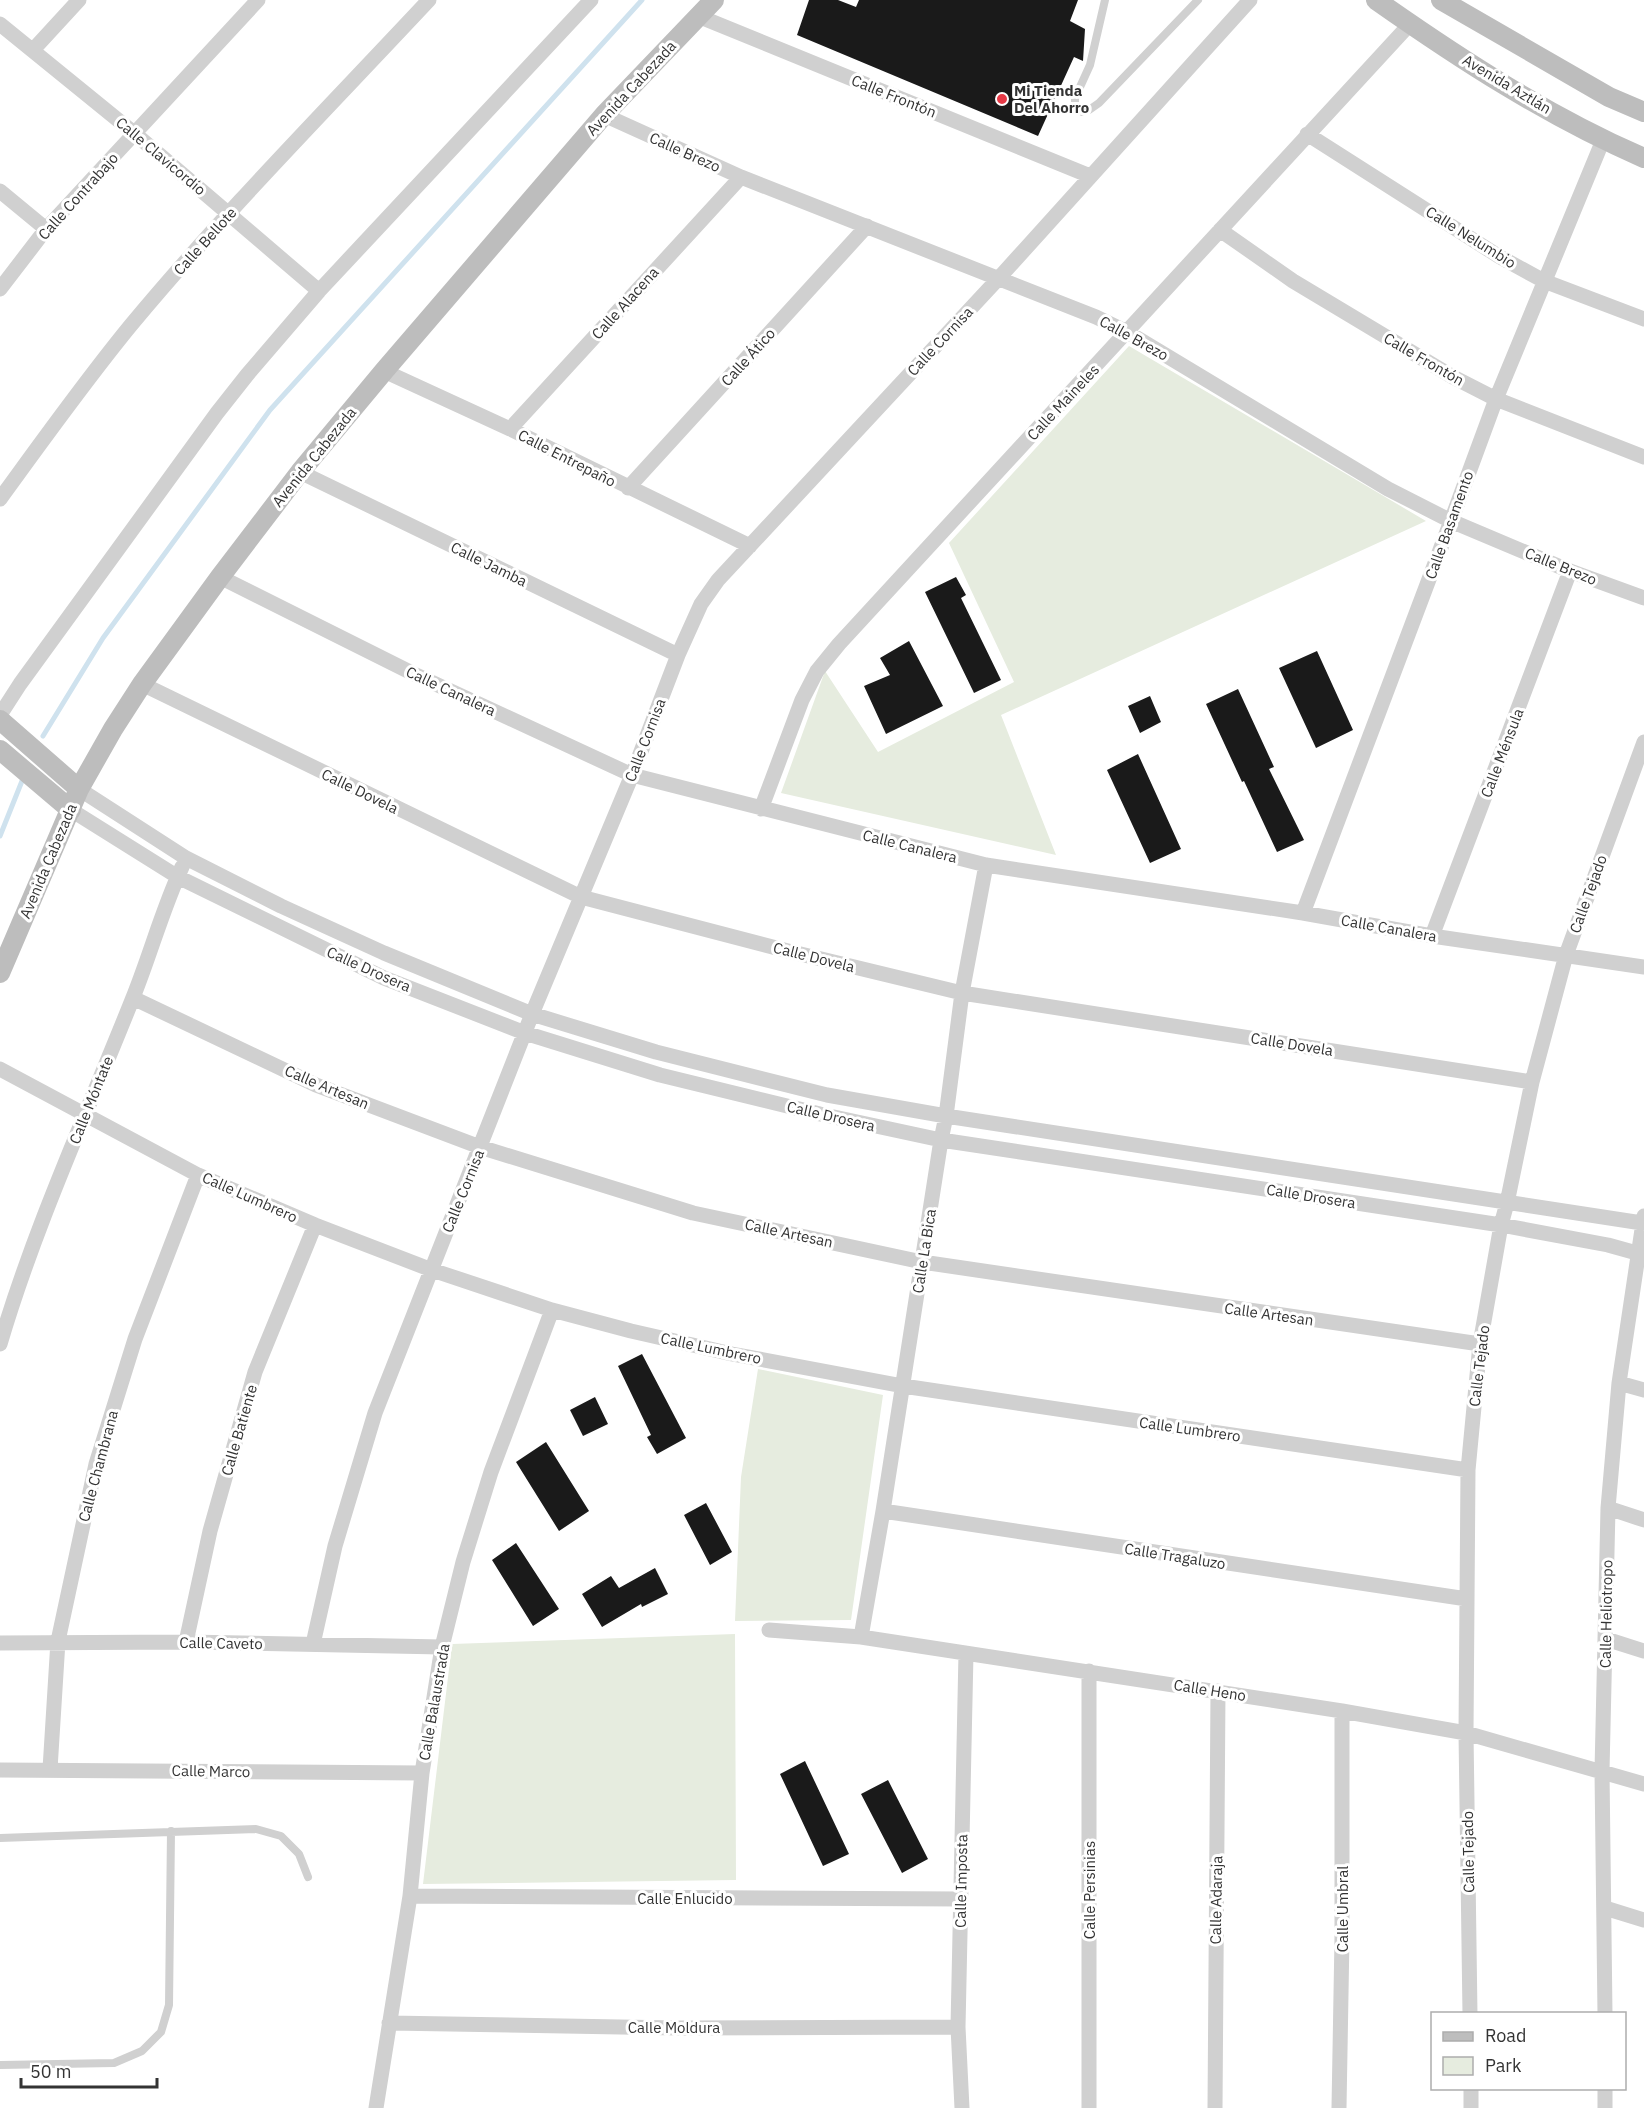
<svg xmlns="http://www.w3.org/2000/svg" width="1644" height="2108" font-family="'IBM Plex Sans',sans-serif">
<rect width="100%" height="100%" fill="#fff"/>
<path fill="#e6ecdf" d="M1129,346L1426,521L1001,715L1056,855L781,793L825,671L878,752L1014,682L949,543Z
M758,1369L883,1395L851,1620L735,1621L741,1477Z
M735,1634L736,1880L423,1884L452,1644Z"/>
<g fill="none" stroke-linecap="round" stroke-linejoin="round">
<path stroke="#cfe2ee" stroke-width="5" d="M43,736L103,638L270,410L642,0
M0,836L22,781"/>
</g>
<path fill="#1a1a1a" d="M809,0H838L856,7L859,0H1078L1070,21L1085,29L1083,61L1074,57L1038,136L797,35Z
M956,577L966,595L961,598L1001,680L974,693L925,592Z
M909,641L943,706L886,734L864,686L890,675L880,658Z
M1317,651L1353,730L1316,748L1279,668Z
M1238,689L1274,767L1269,769L1304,840L1277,852L1244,781L1242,782L1206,704Z
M1150,696L1161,722L1140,733L1128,706Z
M1138,754L1181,849L1150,863L1107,770Z
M642,1354L686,1438L657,1454L647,1437L651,1435L618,1366Z
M595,1397L608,1424L583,1436L570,1410Z
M546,1442L589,1511L559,1531L516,1462Z
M706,1503L732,1552L710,1565L684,1515Z
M516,1543L559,1609L533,1626L492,1560Z
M655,1568L668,1594L642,1607L641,1604L602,1627L582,1594L611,1576L619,1588Z
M805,1761L849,1854L823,1866L780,1774Z
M888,1780L928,1859L902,1873L861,1794Z"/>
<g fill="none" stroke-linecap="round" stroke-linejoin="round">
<path stroke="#d0d0d0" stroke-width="8" d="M1105,0L1090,65L1075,98V107L1082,112L1089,110L1099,103L1198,0
M0,1838L256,1829L281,1836L299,1854L308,1877
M0,2065L114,2063L142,2051L161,2032L169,2005L171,1831"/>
<path stroke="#d0d0d0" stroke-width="15" d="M698,16L1090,176
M0,24L134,133L319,291
M33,50L79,0
M604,115L741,177L1096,317L1127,332L1388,489L1451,521L1570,571L1644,598
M1307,134L1500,257L1544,281L1644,319
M0,191L46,229
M1220,230L1293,281L1453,377L1496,399L1644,457
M0,289L46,229L258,0
M384,371L510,429L750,546
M510,429L741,177
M300,472L678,655
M628,488L867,226
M0,499C43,440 85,381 131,325C225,212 329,107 429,0
M220,577L414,674L632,775L986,865L1303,913L1432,936L1644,967
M142,684L581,897L788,951L962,993L1532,1082
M0,715L20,684L217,413L247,375L319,291L591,0
M79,789L186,858L281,906L384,953L532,1014L656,1052L827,1095L946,1116L1642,1223
M761,809L802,700L817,671L839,644L1410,24
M71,810L178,877L384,978L525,1033L660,1075L820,1114L941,1140L1501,1225L1608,1245L1644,1255
M1303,913L1451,521L1496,399L1603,140
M1432,936L1570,571
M133,998L316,1085L480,1147L693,1213L922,1262L1480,1344
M0,1069L198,1175L315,1225L432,1270L552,1310L631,1331L732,1354L903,1386L1468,1470
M0,1344C35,1226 87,1113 132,1000C150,956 162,910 182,867
M1619,1383L1644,1390
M1608,1508L1644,1520
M883,1511L1467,1599
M769,1630L861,1637L1342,1711L1466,1733L1644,1784
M861,1637L883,1511L941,1140L946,1116L962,993L986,865
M1606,1639L1644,1651
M186,1642L210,1531L255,1372L315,1225
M0,1643L186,1642L442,1647
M313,1644L335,1546L375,1413L532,1014L632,775L678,655L701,604L718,580L998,279L1250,0
M1089,1671V2108
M50,1769L58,1641L96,1464L135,1339L198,1175
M0,1770L422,1773
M410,1896L960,1899
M1605,1908L1644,1920
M1470,2014L1466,1733L1468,1470L1480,1344L1501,1225L1507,1203L1532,1082L1566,955L1644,742
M1605,2014L1602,1771L1608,1508L1619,1383L1644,1216
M389,2023L677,2028L958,2027
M1471,2088V2108
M1605,2088V2108
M376,2108L410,1896L422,1773L442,1647L463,1562L491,1472L552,1310
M962,2108L958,2027L966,1653
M1215,2108L1218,1691
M1339,2108L1342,1937V1711"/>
<path stroke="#bdbdbd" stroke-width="20" d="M1376,0C1460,59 1549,117 1644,158
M1441,0L1609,97L1644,112
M0,720L79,789
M0,750L71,810
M0,973L79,789L113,729L142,684L220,577L300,472L384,371L604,115L714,0"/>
</g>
<circle fill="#e63946" stroke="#fff" stroke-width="2" cx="1002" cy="99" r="6"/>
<g text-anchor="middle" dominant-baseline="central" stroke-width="6" stroke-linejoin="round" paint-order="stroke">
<g font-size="15" fill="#333" stroke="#fff">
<text transform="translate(1507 84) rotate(31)">Avenida Aztlán</text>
<text transform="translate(631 88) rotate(-47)">Avenida Cabezada</text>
<text transform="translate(894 96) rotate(22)">Calle Frontón</text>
<text transform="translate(685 152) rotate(24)">Calle Brezo</text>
<text transform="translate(161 156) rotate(40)">Calle Clavicordio</text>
<text transform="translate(78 196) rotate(-48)">Calle Contrabajo</text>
<text transform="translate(1471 237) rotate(32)">Calle Nelumbio</text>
<text transform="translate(205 241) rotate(-48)">Calle Bellote</text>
<text transform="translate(625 303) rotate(-48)">Calle Alacena</text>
<text transform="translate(1134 338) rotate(29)">Calle Brezo</text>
<text transform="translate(940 341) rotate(-47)">Calle Cornisa</text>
<text transform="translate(748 357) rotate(-48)">Calle Ático</text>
<text transform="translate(1424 359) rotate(30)">Calle Frontón</text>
<text transform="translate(1063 402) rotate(-47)">Calle Maineles</text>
<text transform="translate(314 457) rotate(-51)">Avenida Cabezada</text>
<text transform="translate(567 458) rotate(27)">Calle Entrepaño</text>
<text transform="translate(1449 525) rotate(-70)">Calle Basamento</text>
<text transform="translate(489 564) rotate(26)">Calle Jamba</text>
<text transform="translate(1561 566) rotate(22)">Calle Brezo</text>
<text transform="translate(451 691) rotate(25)">Calle Canalera</text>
<text transform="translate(645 740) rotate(-69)">Calle Cornisa</text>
<text transform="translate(1502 753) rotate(-69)">Calle Ménsula</text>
<text transform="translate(360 791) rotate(26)">Calle Dovela</text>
<text transform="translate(910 846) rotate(14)">Calle Canalera</text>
<text transform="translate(48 861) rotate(-67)">Avenida Cabezada</text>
<text transform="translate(1588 894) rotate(-70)">Calle Tejado</text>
<text transform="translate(1389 928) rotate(10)">Calle Canalera</text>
<text transform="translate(814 957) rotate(14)">Calle Dovela</text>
<text transform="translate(369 969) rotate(24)">Calle Drosera</text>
<text transform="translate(1292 1044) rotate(9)">Calle Dovela</text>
<text transform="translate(327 1087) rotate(23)">Calle Artesan</text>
<text transform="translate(91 1100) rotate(-68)">Calle Móntate</text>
<text transform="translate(831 1116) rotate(13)">Calle Drosera</text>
<text transform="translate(463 1191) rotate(-68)">Calle Cornisa</text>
<text transform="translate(1311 1196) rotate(9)">Calle Drosera</text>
<text transform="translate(250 1197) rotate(24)">Calle Lumbrero</text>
<text transform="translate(789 1233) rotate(12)">Calle Artesan</text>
<text transform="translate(924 1251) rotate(-81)">Calle La Bica</text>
<text transform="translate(1269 1314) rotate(8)">Calle Artesan</text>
<text transform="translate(711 1348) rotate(12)">Calle Lumbrero</text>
<text transform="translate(1479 1366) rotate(-83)">Calle Tejado</text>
<text transform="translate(1190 1429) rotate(8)">Calle Lumbrero</text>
<text transform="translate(239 1430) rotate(-74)">Calle Batiente</text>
<text transform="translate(98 1466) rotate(-75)">Calle Chambrana</text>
<text transform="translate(1175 1556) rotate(9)">Calle Tragaluzo</text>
<text transform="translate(1606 1614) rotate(-89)">Calle Heliotropo</text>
<text transform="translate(221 1643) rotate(1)">Calle Caveto</text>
<text transform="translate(1210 1690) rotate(9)">Calle Heno</text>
<text transform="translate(434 1702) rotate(-80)">Calle Balaustrada</text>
<text transform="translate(211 1771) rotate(1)">Calle Marco</text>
<text transform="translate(1468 1852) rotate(-91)">Calle Tejado</text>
<text transform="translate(961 1881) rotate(-89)">Calle Imposta</text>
<text transform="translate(1089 1890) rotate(-90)">Calle Persinias</text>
<text x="685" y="1898">Calle Enlucido</text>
<text transform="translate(1216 1900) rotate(-89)">Calle Adaraja</text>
<text transform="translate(1342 1909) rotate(-90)">Calle Umbral</text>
<text x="674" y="2027">Calle Moldura</text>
</g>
<g font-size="15" font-weight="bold" fill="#333" stroke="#fff" text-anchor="start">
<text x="1014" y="90">Mi Tienda<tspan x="1014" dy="17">Del Ahorro</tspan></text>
</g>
</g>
<rect x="1431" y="2012" width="195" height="78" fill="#ffffff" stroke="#adadad" stroke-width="1.5"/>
<rect x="1443" y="2032" width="30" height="9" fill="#bdbdbd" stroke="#adadad" stroke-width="1.5"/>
<text x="1485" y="2042" font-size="18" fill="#333333">Road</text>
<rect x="1443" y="2057" width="30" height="18" fill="#e6ecdf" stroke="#adadad" stroke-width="1.5"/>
<text x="1485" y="2072" font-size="18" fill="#333333">Park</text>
<path d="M21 2078v9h136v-9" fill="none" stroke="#333333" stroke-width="3"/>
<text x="30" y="2078" font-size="18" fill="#333333" stroke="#ffffff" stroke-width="4.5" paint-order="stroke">50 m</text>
</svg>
